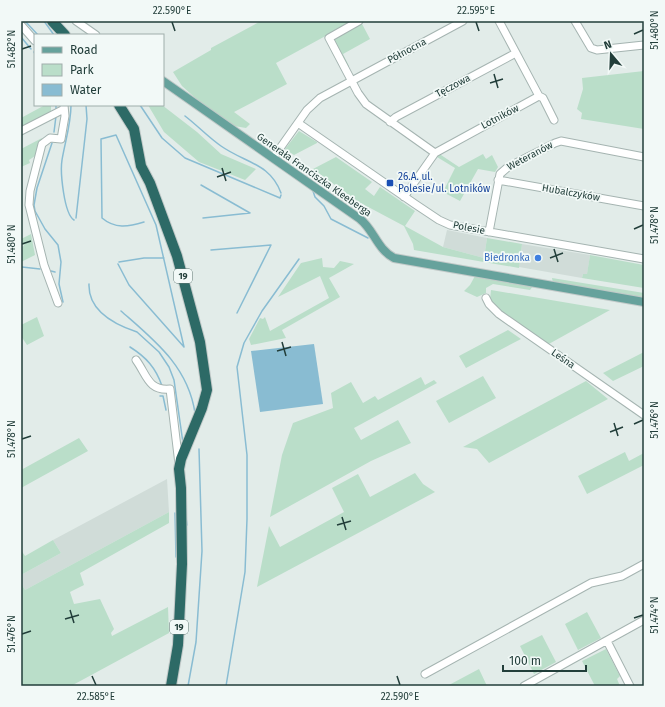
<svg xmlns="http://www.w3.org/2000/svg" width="665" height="707" font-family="'Fira Sans',sans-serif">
<rect width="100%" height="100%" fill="#e2ece9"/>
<path fill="#d0dcd8" d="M447,230L487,238L484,258L443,247Z
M522,244L590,255L587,275L583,274L582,278L519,267Z
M167,479L169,512L25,590L21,583V575L61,553L53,540Z"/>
<path fill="#badec9" d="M261,21H353L276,63L287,84L234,112L250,124L246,128L234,126L202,104L182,86L173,72L211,50V48Z
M361,22L370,39L343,54L349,66H345L333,39Z
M644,71V129L581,119L582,113L577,109L583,89L582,78Z
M45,105H51V113L21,128V118Z
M148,105H162L197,132L221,154L256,169L245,180L199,162L164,132Z
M299,131L317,142V143L294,155L285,149Z
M42,138L35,156L29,160L30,163L21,167V149Z
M441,151V155L459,167L483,154L486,159L492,155L498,167L495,172L478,169L460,201L443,192L455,168L437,157L436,159L434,157Z
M336,157L372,182L365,189L374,196L380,187L415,211L405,226L443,247L484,258L487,238L522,244L519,268L414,250L413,244L404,226L357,201L313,169Z
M31,234L35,255L21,262V247L24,246L21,239Z
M590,255L644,265V288L582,278L583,274H587Z
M322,258L323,267L334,268L340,261L354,264L329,278L340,297L282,330L286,338L251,345L249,339L260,318L263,319L265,317L270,331L329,298L320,276L278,297L301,263Z
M475,276L533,286L530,290L493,284L486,288V293L477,297L464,291L470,285Z
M552,278L644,293V298L553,283Z
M491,290L610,310L547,345L495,307L490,300Z
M37,317L44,336L27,345L21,336V325Z
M508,330L521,339L466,368L459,356Z
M644,352V366L613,381L603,373Z
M483,376L496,398L449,423L436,401Z
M421,377L425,385L434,380L437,383L354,428L361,440L398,420L411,443L371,461L270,517L282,455L293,423L333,408L331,393L351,382L363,403L375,396L378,400Z
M586,381L608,399L489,463L477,449L463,447Z
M79,438L88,451L21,488V470Z
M625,452L629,461L644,453V465L587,494L578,476Z
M415,473L423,484L435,492L257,587L269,526L280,547L344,512L332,488L358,474L370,497Z
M169,512V523L80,573L84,585L70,592L74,604L100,599L114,629L111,633L112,636L168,607L169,633L71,686H21V583L25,590Z
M53,540L61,553L21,575V550L25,556Z
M587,612L601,638L578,650L565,624Z
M542,635L556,662L534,674L520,646Z
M606,649L620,676L617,679L620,686H595L582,661Z
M479,669L487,686H450L449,685Z"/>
<path fill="#89bcd2" d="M314,344L323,404L260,412L251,351Z"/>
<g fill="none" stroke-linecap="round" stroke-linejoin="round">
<path stroke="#89bcd2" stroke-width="1.5" d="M25,21L38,35
M44,21L54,35
M21,37L31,49
M34,52L35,54
M56,105V110
M71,105C71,124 65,142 62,160C60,172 64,214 74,220
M140,105L162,138L185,158L280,198L281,195
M185,116C198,126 208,137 221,146C245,163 270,163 281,193
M54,132L56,116
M52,143L37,188L34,205L35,211L45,229L58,245L61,262L59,284L63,302
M201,185L250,213L203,218
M313,191L315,197L324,206L331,219L368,238
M76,218L87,119L86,105
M144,222C128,227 115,229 102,218L101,139L116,135L156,225L184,347
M211,250L271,245L237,313
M119,262L144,258H164
M118,264L129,285L184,347
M22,267L40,269
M51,271L55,272
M89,284C88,311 116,325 137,332L159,352L169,367L174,380L183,443
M121,311C154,340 188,366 195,413
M130,347C146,357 156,368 162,386
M160,396H163L166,410
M175,513L176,557
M186,517L187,525
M188,686L196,642L202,551L199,449
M226,686L245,572L247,519V455L237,367L244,343L262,311L299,259"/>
<defs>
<path id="minor" d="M76,21L96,35
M359,21L329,38L358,93L366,104L435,153
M499,21L539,96L543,98L554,120
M575,21L591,48L597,50L644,45
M21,25L35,41
M390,122L396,117L516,53
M298,123L415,204L439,220L450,225L644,259
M21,131L64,109
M273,158L307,110L320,98L463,21
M498,180L644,206
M404,197L435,153L539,96
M489,232L500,174L508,167L555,143L561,141L644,157
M486,298L489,304L499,314L644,415
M58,303L44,265L29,205L30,191L42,144L50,138L61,139L65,116L64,105
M136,360C147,375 148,391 170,389L179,464
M607,641L630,686
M425,674L591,583L622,576L644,564
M524,686L644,620"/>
<path id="major" d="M163,81L360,219C374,230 377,249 394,258L644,302"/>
<path id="highway" d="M52,21L65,35
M119,105L134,129L141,166L150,183L177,256L200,342L207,390L202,408L181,459L179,469L181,488L182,564L178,645L171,686"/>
</defs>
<use href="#minor" stroke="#a5b4b1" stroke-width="9"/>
<use href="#major" stroke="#c1c9c8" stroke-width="10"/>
<use href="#highway" stroke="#c1c9c8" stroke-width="12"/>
<use href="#minor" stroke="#fff" stroke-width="7"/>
<use href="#major" stroke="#66a29c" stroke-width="8"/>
<use href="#highway" stroke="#2d6a66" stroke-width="10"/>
</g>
<path fill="none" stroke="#223e3a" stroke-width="1.5" d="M172,22L175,31M476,22L479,31M634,34L643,30M22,49L31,46M494,74L498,88M490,83L503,79M222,168L226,181M217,177L231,172M634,229L643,225M22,244L31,241M554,249L558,262M550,258L563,253M282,342L286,356M277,351L291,347M614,423L618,436M634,424L643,420M610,432L623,427M22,439L31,436M342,517L346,530M337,525L351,521M70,610L74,623M634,618L643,615M65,619L79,615M22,634L31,631M92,676L96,685M397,676L400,685"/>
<rect fill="#1a4fb4" stroke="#f2f9f7" stroke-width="1.5" x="386" y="179" width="8" height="8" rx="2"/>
<circle fill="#3f7fe0" stroke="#f2f9f7" stroke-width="1.5" cx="538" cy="258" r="4"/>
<g text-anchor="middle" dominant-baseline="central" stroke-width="3.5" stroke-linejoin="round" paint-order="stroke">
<g fill="#f2f9f7" stroke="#607673" stroke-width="1">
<rect x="174" y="269" width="18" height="14" rx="3"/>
<rect x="170" y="620" width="18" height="14" rx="3"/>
</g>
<g font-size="9" font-weight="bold" fill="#223e3a">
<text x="183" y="276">19</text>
<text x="179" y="627">19</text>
</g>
<g font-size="10" fill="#223e3a" stroke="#f2f9f7">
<text transform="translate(407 51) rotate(-28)">Północna</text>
<text transform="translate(453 86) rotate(-28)">Tęczowa</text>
<text transform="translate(500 117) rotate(-28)">Lotników</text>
<text transform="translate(530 156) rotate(-28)">Weteranów</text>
<text transform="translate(314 175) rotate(35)">Generała Franciszka Kleeberga</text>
<text transform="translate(571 193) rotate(10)">Hubalczyków</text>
<text transform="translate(469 228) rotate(11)">Polesie</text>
<text transform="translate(563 359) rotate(35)">Leśna</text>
</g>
<g font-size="10" fill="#164399" stroke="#f2f9f7" text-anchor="start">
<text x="398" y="177">26.A. ul.<tspan x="398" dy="12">Polesie/ul. Lotników</tspan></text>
</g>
<g font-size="10" fill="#366cbe" stroke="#f2f9f7" text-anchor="end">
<text x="530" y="258">Biedronka</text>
</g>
</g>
<rect width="665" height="707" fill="none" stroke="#f2f9f7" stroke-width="44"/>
<rect x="34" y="34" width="130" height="72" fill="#f2f9f7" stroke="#9faeab"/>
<rect x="42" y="47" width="20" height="6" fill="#66a29c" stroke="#9faeab"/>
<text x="70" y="54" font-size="12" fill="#223e3a">Road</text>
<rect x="42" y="64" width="20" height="12" fill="#badec9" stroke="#9faeab"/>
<text x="70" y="74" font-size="12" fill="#223e3a">Park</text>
<rect x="42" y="84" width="20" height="12" fill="#89bcd2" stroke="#9faeab"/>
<text x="70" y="94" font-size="12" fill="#223e3a">Water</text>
<g transform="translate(611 54) rotate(341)" stroke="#f2f9f7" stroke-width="3" paint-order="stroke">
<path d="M0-3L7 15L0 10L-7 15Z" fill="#223e3a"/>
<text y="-6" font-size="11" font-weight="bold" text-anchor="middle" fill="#223e3a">N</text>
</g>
<path d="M503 665v6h83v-6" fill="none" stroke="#223e3a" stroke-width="2"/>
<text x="509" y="665" font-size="12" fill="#223e3a" stroke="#f2f9f7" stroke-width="3" paint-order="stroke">100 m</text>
<rect x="22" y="22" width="621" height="663" fill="none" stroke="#223e3a" stroke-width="1.5"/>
<g font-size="10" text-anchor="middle" fill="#223e3a">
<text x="172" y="14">22.590°E</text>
<text x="476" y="14">22.595°E</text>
<text transform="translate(654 30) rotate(-90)" y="4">51.480°N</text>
<text transform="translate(11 49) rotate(-90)" y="4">51.482°N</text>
<text transform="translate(654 225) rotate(-90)" y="4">51.478°N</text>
<text transform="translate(11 244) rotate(-90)" y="4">51.480°N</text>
<text transform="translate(654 420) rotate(-90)" y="4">51.476°N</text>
<text transform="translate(11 439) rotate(-90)" y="4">51.478°N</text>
<text transform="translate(654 615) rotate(-90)" y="4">51.474°N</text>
<text transform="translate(11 634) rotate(-90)" y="4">51.476°N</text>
<text x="96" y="700">22.585°E</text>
<text x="400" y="700">22.590°E</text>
</g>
</svg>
